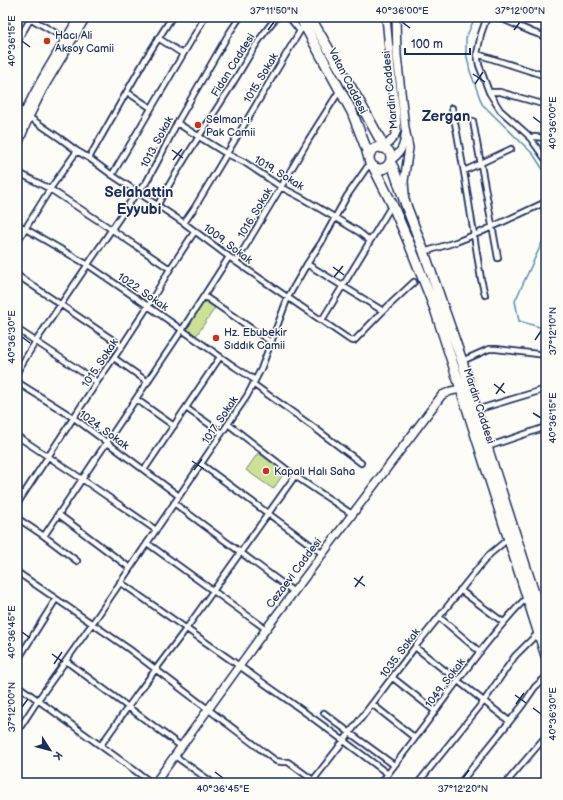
<svg xmlns="http://www.w3.org/2000/svg" width="563" height="800" font-family="'Balsamiq Sans',sans-serif">
<rect width="100%" height="100%" fill="#fdfcf7"/>
<filter id="ink" filterUnits="userSpaceOnUse"><feTurbulence type="fractalNoise" baseFrequency=".025" numOctaves="2"/><feDisplacementMap in="SourceGraphic" scale="8" xChannelSelector="R" yChannelSelector="G"/><feConvolveMatrix kernelMatrix="1 2 1 2 8 2 1 2 1" color-interpolation-filters="sRGB"/></filter>
<g filter="url(#ink)">
<path fill="#cce196" stroke="#74887a" d="M205,301L215,308L196,336L186,329Z
M258,453L285,472L273,489L246,470Z"/>
<g fill="none" stroke-linecap="round" stroke-linejoin="round">
<path stroke="#598fad" stroke-width="1.5" d="M475,17L466,38V52L470,71L482,104L533,154L546,174
M546,234L515,301L519,321L546,329"/>
<defs>
<path id="street" d="M28,17L66,39
M289,17L300,31
M487,17L481,34L477,54L479,65L489,92L500,110L528,135L546,160
M498,17L532,32L546,37
M158,38L183,54
M17,42L31,18
M477,54L546,76
M127,92L151,108
M489,92H500L546,105
M17,108L24,112L29,117L61,139L77,151L89,158L112,175L184,223L236,262L350,340L354,341L383,311L414,282
M452,108L457,133L465,178L481,279L485,295
M473,121L498,258
M177,123L227,154L244,162L281,187L302,198L359,232L370,241
M529,137H536L546,138
M89,158L146,58L172,17
M464,171L511,149
M17,172L50,189L111,229L170,269
M112,175L205,17
M157,206C179,166 204,129 228,91C244,66 257,39 277,17
M184,223L195,207L300,31L305,26
M17,224L88,265L123,289L148,306L235,367L255,380
M17,242L50,189L77,151
M424,252L456,242L479,233L546,202
M236,262L281,187L309,139L340,90
M307,264L383,311
M17,275L122,346
M204,296L271,342
M322,320L392,205
M17,329L97,382
M114,358L148,382
M462,361L489,349H496L546,355
M17,372L36,341L137,192L146,183L160,157L177,123L228,35L240,17
M17,382L74,418L179,496
M253,384L316,429L361,463
M136,399L174,426
M186,408L222,433
M476,410L546,389
M228,424L295,476L352,514
M17,436L82,479L156,530
M487,447L546,427
M201,464L323,554
M144,470L220,357
M17,490L23,494
M174,503L294,592
M17,504L97,382L122,346L148,306L170,269L195,231
M58,514L130,568
M17,518L44,536L77,561
M44,536L182,330L229,257
M147,543L266,629
M17,572L129,649L276,761L282,762H288L317,783
M120,582L299,708L344,741L388,774
M460,590L503,622
M439,617L480,652
M415,647L509,721
M17,661L56,599
M66,661L182,747
M393,678L435,711
M17,685L152,783
M372,704L415,738
M324,713L350,733L394,765
M17,732L38,700L99,614L247,396L261,369L288,297L307,264L321,243L347,196L370,163
M101,745L138,693L186,629L295,476
M175,756L213,783
M311,783L372,704L415,647L479,567L490,554L508,539
M381,783C399,759 418,735 436,710C465,671 493,632 527,597
M418,783L484,701L515,656L538,633
M460,783L522,706L535,687L546,677
M506,783L546,736"/>
<path id="secondary" d="M396,17L397,55L405,128L409,148L404,181L405,194
M17,130C33,90 57,54 79,17
M17,147L29,117L43,89L86,17
M384,148L394,137L397,130L396,113L392,81L386,17
M391,160C400,154 404,147 405,135
M155,783L266,629L442,395L451,391L461,389"/>
<path id="highway" d="M300,17L352,112L366,148L369,159
M310,17L360,103L381,141L382,148
M369 158a11 11 0 1 1 22 0a11 11 0 1 1-22 0Z
M390,162L393,167L407,208L424,252L462,361L487,447L546,630
M374,168L392,204L409,243L435,309L461,389L546,656"/>
</defs>
<use href="#street" stroke="#1b2f5e" stroke-width="8"/>
<use href="#secondary" stroke="#1b2f5e" stroke-width="10"/>
<use href="#highway" stroke="#1b2f5e" stroke-width="12"/>
<use href="#street" stroke="#fdfcf7" stroke-width="4.5"/>
<use href="#secondary" stroke="#fdfcf7" stroke-width="7"/>
<use href="#highway" stroke="#fdfcf7" stroke-width="9"/>
</g>
</g>
<path fill="none" stroke="#1b2f5e" stroke-width="1.5" d="M402,22L410,28M268,30L274,22M514,30L520,22M22,41L30,47M473,74L485,82M475,84L483,72M533,117L541,123M172,150L183,158M173,160L182,149M333,267L344,275M334,277L343,266M22,337L30,343M535,340L541,331M494,384L505,393M496,394L504,383M533,413L541,418M192,461L204,469M194,470L202,459M354,578L365,586M355,587L363,576M22,632L30,638M52,654L63,662M54,664L62,652M515,695L526,703M516,704L524,693M22,707L28,699M533,708L541,714M215,772L223,778M463,778L469,770"/>
<g fill="#c8321e" stroke="#fdfcf7" stroke-width="1.5">
<circle cx="47" cy="41" r="4"/>
<circle cx="198" cy="125" r="4"/>
<circle cx="216" cy="338" r="4"/>
<circle cx="266" cy="471" r="4"/>
</g>
<g text-anchor="middle" dominant-baseline="central" stroke-width="3" stroke-linejoin="round" paint-order="stroke">
<g font-size="11" fill="#1b2f5e" stroke="#fdfcf7" text-anchor="start">
<text x="55" y="35">Hacı Ali<tspan x="55" dy="13">Aksoy Camii</tspan></text>
<text x="206" y="119">Selman-ı<tspan x="206" dy="13">Pak Camii</tspan></text>
<text x="224" y="332">Hz. Ebubekir<tspan x="224" dy="13">Sıddık Camii</tspan></text>
<text x="274" y="471">Kapalı Halı Saha</text>
</g>
<g font-size="11" fill="#1b2f5e" stroke="#fdfcf7">
<text transform="translate(233 65) rotate(-58)">Fidan Caddesi</text>
<text transform="translate(261 78) rotate(-59)">1015. Sokak</text>
<text transform="translate(348 81) rotate(63)">Vatan Caddesi</text>
<text transform="translate(390 90) rotate(-96)">Mardin Caddesi</text>
<text transform="translate(157 142) rotate(-62)">1013. Sokak</text>
<text transform="translate(279 173) rotate(31)">1019. Sokak</text>
<text transform="translate(255 213) rotate(-59)">1016. Sokak</text>
<text transform="translate(228 244) rotate(37)">1009. Sokak</text>
<text transform="translate(143 292) rotate(34)">1022. Sokak</text>
<text transform="translate(100 363) rotate(-56)">1015. Sokak</text>
<text transform="translate(479 406) rotate(72)">Mardin Caddesi</text>
<text transform="translate(220 420) rotate(-56)">1017. Sokak</text>
<text transform="translate(104 430) rotate(36)">1024. Sokak</text>
<text transform="translate(294 573) rotate(-53)">Cezaevi Caddesi</text>
<text transform="translate(400 653) rotate(-53)">1035. Sokak</text>
<text transform="translate(445 683) rotate(-53)">1049. Sokak</text>
</g>
<g font-size="15" font-weight="bold" fill="#1b2f5e" stroke="#fdfcf7">
<text x="446" y="116">Zergan</text>
<text x="139" y="192">Selahattin<tspan x="139" dy="17">Eyyubi</tspan></text>
</g>
</g>
<rect width="563" height="800" fill="none" stroke="#fdfcf7" stroke-width="44"/>
<g transform="translate(50 750) rotate(126)" stroke="#fdfcf7" stroke-width="3" paint-order="stroke">
<path d="M0-3L7 15L0 10L-7 15Z" fill="#1b2f5e"/>
<text y="-6" font-size="11" font-weight="bold" text-anchor="middle" fill="#1b2f5e">K</text>
</g>
<path d="M405 48v6h65v-6" fill="none" stroke="#1b2f5e" stroke-width="2"/>
<text x="411" y="48" font-size="12" fill="#1b2f5e" stroke="#fdfcf7" stroke-width="3" paint-order="stroke">100 m</text>
<rect x="22" y="22" width="519" height="756" fill="none" stroke="#1b2f5e" stroke-width="1.5"/>
<g font-size="10" text-anchor="middle" fill="#1b2f5e">
<text x="274" y="14">37°11'50"N</text>
<text x="402" y="14">40°36'00"E</text>
<text x="520" y="14">37°12'00"N</text>
<text transform="translate(11 41) rotate(-90)" y="4">40°36'15"E</text>
<text transform="translate(552 123) rotate(-90)" y="4">40°36'00"E</text>
<text transform="translate(552 331) rotate(-90)" y="4">37°12'10"N</text>
<text transform="translate(11 337) rotate(-90)" y="4">40°36'30"E</text>
<text transform="translate(552 418) rotate(-90)" y="4">40°36'15"E</text>
<text transform="translate(11 632) rotate(-90)" y="4">40°36'45"E</text>
<text transform="translate(11 707) rotate(-90)" y="4">37°12'00"N</text>
<text transform="translate(552 714) rotate(-90)" y="4">40°36'30"E</text>
<text x="223" y="792">40°36'45"E</text>
<text x="463" y="792">37°12'20"N</text>
</g>
</svg>
